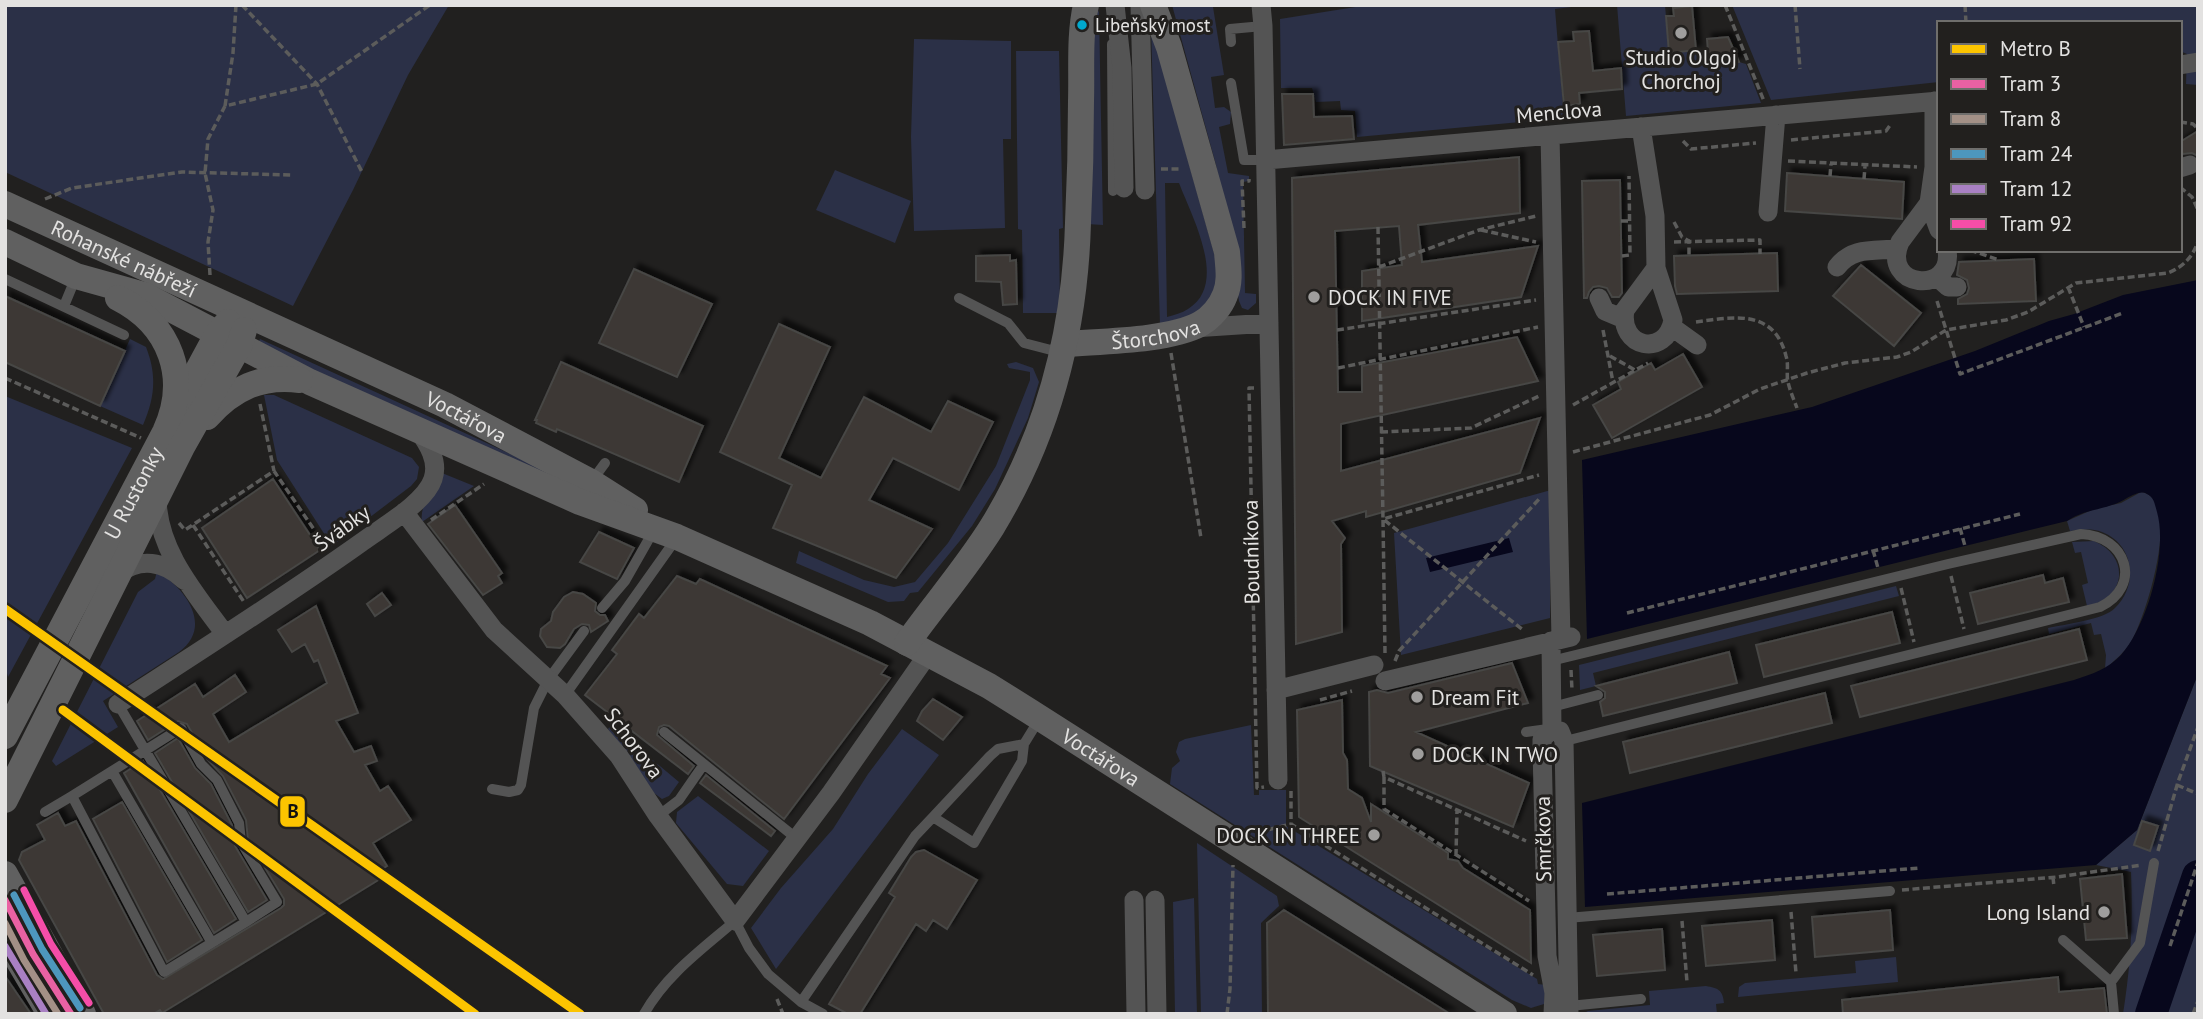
<svg xmlns="http://www.w3.org/2000/svg" width="2203" height="1019" font-family="'PT Sans',sans-serif">
<defs>
<filter id="shadow"><feDropShadow dx="5" dy="-5" stdDeviation="2" flood-color="#0009"/></filter>
</defs>
<rect width="100%" height="100%" fill="#21201f"/>
<path fill="#2b3047" fill-rule="evenodd" d="M5,5H449L408,75L353,190L293,306L5,172Z
M1172,5H1221L1213,7L1224,75L1211,77L1215,108L1224,107L1231,112L1230,124L1219,127L1228,173L1249,176V181L1243,182L1245,293L1256,294V303L1248,310L1242,308L1239,301L1216,165Z
M1368,5H1588L1555,9L1564,118L1357,137L1355,111L1341,110L1340,101L1316,102L1312,88H1281L1280,19Z
M1617,5H1665L1669,53L1708,49L1709,65L1739,62L1746,64L1761,103L1626,116Z
M1732,5H2198V85L2186,84L2187,54L2180,51V23H1939V82L1771,100Z
M1096,7L1099,12L1103,225L1087,224L1094,13Z
M1151,28L1216,260C1219,307 1202,314 1160,325ZM1165,183H1179C1192,217 1229,284 1188,309C1182,313 1174,315 1167,317Z
M914,39L1011,41V139H1003L1005,228L914,231L911,137Z
M1016,51H1059L1063,228L1059,229L1060,313H1023L1022,230L1018,229Z
M835,170L911,201L895,243L816,210Z
M130,339L146,347C157,375 155,397 143,425L100,406Z
M260,339L567,480L565,484L256,347Z
M1016,362L1033,368L1039,382L1028,418L995,489L972,526L918,592L910,593L904,601L888,602L796,563L799,551L864,580L894,587L915,582L948,543L996,466L1030,380V372L1009,368L1007,364Z
M264,395H274L412,458L419,467L417,479L411,486L332,546L277,460Z
M5,396L132,448L8,677L5,665Z
M442,473L474,486L422,522C419,505 434,487 442,473Z
M1551,490L1550,618L1401,655L1394,533Z
M2141,492C2184,498 2145,619 2131,642C2124,653 2114,661 2105,669L2106,655L2101,634L2094,635L2091,623L2049,634L2048,628C2066,624 2103,620 2115,608C2139,585 2134,544 2102,532C2091,528 2081,530 2070,531L2067,521L2094,509L2121,503Z
M2094,541C2130,556 2127,599 2087,606L2082,585L2088,583L2081,552L2075,553L2072,542Z
M157,571C185,588 214,626 179,652L103,701L118,727L56,766L52,761L138,592L155,579Z
M1896,586L1899,596L1593,673L1596,686L1580,690L1579,665Z
M2198,674V855L2145,1014H2123C2131,964 2133,922 2131,872L2096,865L2137,830Z
M611,725L679,782L669,796L662,799L654,793L608,729Z
M1251,725L1254,795H1259V790H1286V826L1537,979L1538,984L1546,985L1544,1004L1531,1008L1512,1000L1170,784L1172,768L1180,761L1176,752L1179,742L1185,739Z
M902,729L939,755L776,969L751,928L781,888L833,829L868,774Z
M698,796L769,851L743,886L727,884L676,823L677,812Z
M1197,843L1277,896L1279,906L1261,923L1262,1014H1201Z
M1194,898L1197,1014H1175L1173,902Z
M2198,910V1014H2162Z
M1896,957L1898,982L1738,997L1739,987L1745,983L1856,973L1855,961Z
M1706,986C1718,988 1723,990 1724,1003L1716,1004L1717,1014H1582L1588,1011L1650,1005L1649,991Z"/>
<path fill="#07071c" d="M2198,280V674L2137,830L2096,865L1585,907L1582,803L2074,680C2092,674 2108,669 2121,655C2148,624 2168,551 2157,512C2155,505 2154,497 2147,494C2141,490 2133,495 2127,498C2109,510 2086,508 2067,521L1587,639L1582,460L1812,407L1975,351L2049,321L2074,314L2123,295Z
M1509,538L1513,552L1430,572L1426,558Z"/>
<g fill="none" stroke-linecap="round" stroke-linejoin="round">
<path stroke="#07071c" stroke-width="32" d="M2151,1014L2198,876"/>
</g>
<path fill="#3c3934" stroke="#474645" stroke-width="2" filter="url(#shadow)" d="M1692,6L1696,50L1669,53L1666,16H1674L1673,8Z
M1589,31L1593,71L1621,68L1622,89L1579,93L1580,104L1564,106L1558,42L1574,41L1573,32Z
M1728,37L1739,62L1709,65L1707,39Z
M1282,94H1313L1314,117L1352,116L1354,139L1284,145Z
M2198,131V156L2192,153L2183,154L2180,149V142Z
M1519,157L1520,213L1418,225L1422,262L1538,246L1521,297L1362,321V271L1402,265L1399,226L1335,231L1338,392H1362V366L1517,337L1538,381L1341,424V471L1540,418L1520,473L1366,517V511L1332,521L1345,538L1341,544L1342,632L1296,644L1292,178Z
M1787,173L1904,182L1902,219L1785,211Z
M1620,180L1622,293L1619,297H1612L1607,288L1599,286L1593,287L1589,292L1587,298H1584L1582,181Z
M1777,253L1778,291L1677,294L1675,286L1674,256Z
M1010,255V261L1016,260L1017,304L1003,305L1001,282L976,281V256Z
M2034,259L2036,301L1958,304V299L1967,294L1969,288L1967,280L1957,275L1959,262Z
M1861,265L1921,313L1894,346L1833,296Z
M634,269L712,304L677,377L599,343Z
M5,296L125,351L100,406L5,362Z
M779,324L830,347L779,458L821,478L864,397L931,432L948,401L993,422L959,490L893,458L869,500L932,529L896,578L773,528L792,485L720,452Z
M1683,354L1702,387L1612,438L1593,405L1621,389L1618,382L1651,363L1655,370Z
M561,362L703,426L679,482L557,429L556,432L536,423L537,420H535Z
M273,479L320,550L247,598L202,528Z
M455,505L502,573L498,576L502,583L483,595L428,524Z
M599,532L634,548L617,579L580,562Z
M2043,575L2045,583L2063,578L2069,602L1978,624L1970,593Z
M677,576L696,584L700,579L887,666L881,674L890,678L784,819L669,726L664,725L659,727L657,735L694,766L688,774L585,695L617,654L612,650L639,614L644,618Z
M573,592L583,594L596,603L595,611L600,615H605L608,621L591,632L589,625L582,624L574,629L565,644L560,648L547,647L540,636L541,629L551,621L553,612L564,597Z
M382,593L391,605L375,616L367,604Z
M316,606L358,713L336,721L354,752L371,746L377,761L365,765L380,791L388,786L411,820L373,843L387,866L376,873L380,879L162,1013L160,1010L153,1014H104L19,860L22,852L45,840L37,825L58,813L65,826L76,821L157,975L163,979L281,908L284,905V899L248,840L246,820L223,776L207,759L187,724L178,721L148,740L137,721L195,684L203,697L235,675L246,692L213,714L229,742L327,683L318,660L314,662L305,644L292,652L278,630Z
M1892,612L1900,643L1764,677L1756,645Z
M2079,629L2087,660L1860,717L1851,686Z
M1729,652L1737,683L1603,716L1600,702L1605,698V692L1596,686Z
M1512,663L1528,703L1416,732L1529,783L1513,827L1370,766L1369,692L1377,690L1388,693Z
M1825,693L1832,723L1630,773L1623,742Z
M933,699L962,717L943,740L917,721L922,711Z
M1342,700L1343,753L1347,760L1348,789L1362,798L1371,822V804L1448,853V859L1458,861L1463,868L1530,910L1531,963L1299,817L1297,710Z
M178,738L195,768L211,784L232,825L235,846L267,900L248,912L155,753Z
M143,761L236,919L214,933L124,773Z
M706,775L775,831L771,836L700,783Z
M122,802L202,940L167,962L93,819Z
M2142,821L2158,826L2150,851L2134,845Z
M924,850L977,880L947,929L933,920L926,931L916,924L860,1014H848L829,1004L895,897L889,893L911,857L916,852Z
M2122,874L2127,938L2086,940L2080,879Z
M1284,910L1450,1014H1268L1267,923Z
M1890,910L1893,950L1815,957L1812,917Z
M1772,920L1775,960L1706,966L1702,926Z
M1662,929L1665,970L1597,976L1593,935Z
M5,976L31,1014H5Z
M2058,977L2059,992L2104,988L2107,1014H1843L1842,1000Z"/>
<g fill="none" stroke-linecap="round" stroke-linejoin="round">
<path stroke="#5c5c5b" stroke-width="3.5" stroke-dasharray="7 3.5" stroke-linecap="butt" d="M242,5L317,84L362,172
M1725,5L1764,101
M1795,5L1800,69
M1965,5L1966,23
M2170,5V7
M2180,89L2181,81
M225,106L233,53L236,5
M2180,122L2193,124L2198,129
M1791,140L1886,131L1891,124
M1683,141L1691,149L1756,143
M1788,161L1917,167
M1161,169H1181
M1830,176L1831,164
M1864,179L1865,166
M2180,187L2192,197L2198,210
M45,199L72,188L182,172L291,175
M1621,221H1630
M1674,222L1682,237L1689,241V256
M1378,227L1383,519L1523,630
M1244,228L1242,181H1249V179
M1481,230L1536,242
M1674,242L1760,240V254
M1970,250L1999,260
M1622,256L1630,255L1629,176
M1379,267L1479,230L1536,216
M210,275L208,242L213,210L205,173L208,139L225,106L317,84L430,5
M2068,287L2084,327
M1937,301L1960,374L2123,313
M1696,322C1732,317 1774,308 1786,356C1789,365 1786,374 1788,382C1790,391 1794,400 1797,408
M1337,330L1536,300
M1603,330L1613,382
M1171,353L1201,538
M1610,356L1635,370
M1338,368L1538,327
M5,378L141,438
M1254,388H1249L1257,788L1264,787
M260,404L274,471
M1573,405L1648,363
M1381,432L1471,428L1539,396
M1573,452L1710,415L1760,389L1807,373L1845,363L1897,357L1911,352L1946,330L2006,320L2028,312L2076,283L2168,273C2183,267 2193,257 2198,241
M431,520L484,484
M179,523L185,530L274,471L326,547
M193,525L244,602
M1960,528L1965,546
M1873,550L1878,568
M1951,576L1964,629
M1901,588L1914,642
M1627,613L2020,514
M1385,653L1383,519L1539,475
M1395,661L1399,651L1541,497
M1571,670L1572,690
M1320,700L1352,691
M1383,771L1384,777L1526,841
M1384,777V809L1529,901
M2177,785L2198,794
M1291,791V824L1533,975
M1259,832L1291,824
M2158,851L2178,782L2198,727
M1456,856L1457,810
M2053,877L2054,887
M1902,890L2057,877L2142,865
M1607,894L1919,868
M1791,912L1796,973
M1682,921L1687,982
M2170,946L2198,862
M777,999L783,1014
M1227,1014L1230,989L1233,865
M2193,1014L2198,1001"/>
<path stroke="#545454" stroke-width="10" d="M1231,42L1230,29L1263,26
M1112,44L1113,191
M1231,83L1244,160H1266
M5,279L124,335
M959,298L1008,323L1024,343L1051,350L1061,346
M64,306L76,277
M591,482L605,463
M602,608L625,581L654,530
M1551,661L1948,564L2081,534C2127,536 2143,586 2100,607L1573,739
M565,695L676,539
M118,704L246,922L164,972L72,796L181,728L201,764L217,780L239,823L241,842L277,902L246,922
M1552,707L1598,695
M664,732L796,838
M1526,732L1548,729
M1024,744L998,749L990,756L933,817L974,843L1022,761L1024,744L1040,718
M112,771L212,943
M492,789L509,792L518,790L521,785L534,708L548,680L584,631
M45,812L72,796
M658,816L679,800L704,764
M1567,918L1890,891
M2063,940L2111,982L2114,1014
M2111,982L2140,943L2154,863
M801,1002L823,1014
M1569,1006L1641,999
M644,1014C666,975 702,949 735,921L749,948L768,974L801,1002L915,836L933,817"/>
<path stroke="#545454" stroke-width="19" d="M1115,5L1122,68L1124,188
M1140,5L1145,190
M1261,5L1263,26L1278,780
M2180,65L2198,62
M1641,127L1655,216L1656,268L1673,320C1666,358 1618,348 1625,310L1656,268
M1550,135L1561,639
M1266,160L1939,101
M2180,168L2190,165
M1929,203L1934,167V101
M1768,212L1776,115
M1939,230L1929,203L1900,242C1880,288 1954,296 1947,250
M1837,267C1852,247 1873,251 1896,249
M1937,277L1948,287H1957
M1599,298L1605,311L1624,319
M1672,327L1697,345
M1193,328L1269,323
M157,497C157,550 195,593 225,634
M404,512L494,630L565,695L619,756L658,816L735,921L831,793L928,654
M118,574C140,557 164,561 184,580
M1551,641L1552,729
M1385,681L1571,637
M1276,690L1374,665
M118,704C200,651 282,599 362,542C382,527 425,503 433,479C439,461 428,444 418,430
M1552,729L1560,731L1564,741L1569,1014
M1552,729L1542,739V748L1547,956L1554,993L1553,1014
M1134,900L1136,1014
M1155,900L1157,1014"/>
<g stroke="#606060" stroke-width="26">
<path id="s1" d="M5,204L445,405L591,482L635,510"/>
<path id="s2" d="M5,242L76,276L144,295L310,382L580,502L677,537L870,623L989,686L1029,711L1504,1014"/>
<path id="s3" d="M1065,344C1102,341 1168,341 1200,324C1211,318 1221,306 1225,295C1231,281 1228,266 1227,252L1169,47L1153,5"/>
<path d="M177,409L218,333L228,322"/>
<path d="M207,417C233,388 261,375 300,380"/>
<path d="M907,643C935,604 967,567 992,527C1048,435 1075,331 1078,223C1080,182 1081,141 1081,101C1082,69 1079,36 1086,5"/>
<path id="s4" d="M5,736L165,432C190,378 171,325 118,298"/>
<path d="M5,800L183,445L240,344L244,330"/>
<path d="M5,874L83,1014"/>
<path d="M5,938L50,1014"/>
</g>
<defs>
<path id="tram-1" d="M5,900L33,954L71,1014"/>
<path id="tram-2" d="M5,923L24,960L58,1014"/>
<path id="tram-3" d="M14,895L42,949L80,1008"/>
<path id="tram-4" d="M5,946L46,1014"/>
<path id="tram-5" d="M24,890L51,944L89,1003"/>
</defs>
<use href="#tram-1" stroke="#22201e" stroke-width="12"/>
<use href="#tram-2" stroke="#22201e" stroke-width="12"/>
<use href="#tram-3" stroke="#22201e" stroke-width="12"/>
<use href="#tram-4" stroke="#22201e" stroke-width="12"/>
<use href="#tram-5" stroke="#22201e" stroke-width="12"/>
<use href="#tram-1" stroke="#e961a3" stroke-width="7"/>
<use href="#tram-2" stroke="#a39086" stroke-width="7"/>
<use href="#tram-3" stroke="#4d97bd" stroke-width="7"/>
<use href="#tram-4" stroke="#a980c3" stroke-width="7"/>
<use href="#tram-5" stroke="#f54da8" stroke-width="7"/>
<defs>
<path id="metro-1" d="M5,609L580,1014
M63,710L475,1014"/>
</defs>
<use href="#metro-1" stroke="#22201e" stroke-width="14"/>
<use href="#metro-1" stroke="#fcc400" stroke-width="9"/>
</g>
<circle fill="#00a9ce" stroke="#22201e" stroke-width="2.5" cx="1082" cy="25" r="6"/>
<g fill="#9f9e9d" stroke="#22201e" stroke-width="2.5">
<circle cx="1681" cy="33" r="7"/>
<circle cx="1314" cy="297" r="7"/>
<circle cx="1417" cy="697" r="7"/>
<circle cx="1418" cy="754" r="7"/>
<circle cx="1374" cy="835" r="7"/>
<circle cx="2104" cy="912" r="7"/>
</g>
<g text-anchor="middle" dominant-baseline="central" stroke-width="6" stroke-linejoin="round" paint-order="stroke">
<g font-size="19" fill="#e3e2e1" stroke="#22201e" text-anchor="start">
<text x="1095" y="25">Libeňský most</text>
</g>
<g font-size="21" fill="#e3e2e1" stroke="#22201e" text-anchor="start">
<text x="1681" y="57" text-anchor="middle">Studio Olgoj<tspan x="1681" dy="24">Chorchoj</tspan></text>
<text x="1328" y="297">DOCK IN FIVE</text>
<text x="1431" y="697">Dream Fit</text>
<text x="1432" y="754">DOCK IN TWO</text>
<text x="1360" y="835" text-anchor="end">DOCK IN THREE</text>
<text x="2090" y="912" text-anchor="end">Long Island</text>
</g>
<g font-size="21" fill="#e3e2e1" stroke="#22201e">
<text transform="translate(1559 112) rotate(-5)">Menclova</text>
<text stroke="none"><textPath href="#s1" startOffset="131">Rohanské nábřeží</textPath></text>
<text stroke="none"><textPath href="#s3" startOffset="91">Štorchova</textPath></text>
<text stroke="none"><textPath href="#s1" startOffset="508">Voctářova</textPath></text>
<text stroke="none"><textPath href="#s4" startOffset="275">U Rustonky</textPath></text>
<text transform="translate(342 528) rotate(-36)">Švábky</text>
<text transform="translate(1251 552) rotate(-91)">Boudníkova</text>
<text transform="translate(634 743) rotate(53)">Schorova</text>
<text stroke="none"><textPath href="#s2" startOffset="1214">Voctářova</textPath></text>
<text transform="translate(1543 839) rotate(-91)">Smrčkova</text>
</g>
</g>
<rect stroke="#22201e" stroke-width="2.5" x="279" y="795" width="27" height="33" rx="7" fill="#fcc400"/>
<g font-size="19" text-anchor="middle" font-weight="bold" fill="#111">
<text x="293" y="818">B</text>
</g>
<rect width="2203" height="1019" fill="none" stroke="#e3e2e1" stroke-width="14"/>
<rect x="1937" y="21" width="245" height="231" fill="#22201e" stroke="#6f6e6c" stroke-width="2"/>
<rect x="1951" y="44" width="35" height="10" fill="#fcc400" stroke="#6f6e6c" stroke-width="2"/>
<text x="2000" y="56" font-size="21" fill="#e3e2e1">Metro B</text>
<rect x="1951" y="79" width="35" height="10" fill="#e961a3" stroke="#6f6e6c" stroke-width="2"/>
<text x="2000" y="91" font-size="21" fill="#e3e2e1">Tram 3</text>
<rect x="1951" y="114" width="35" height="10" fill="#a39086" stroke="#6f6e6c" stroke-width="2"/>
<text x="2000" y="126" font-size="21" fill="#e3e2e1">Tram 8</text>
<rect x="1951" y="149" width="35" height="10" fill="#4d97bd" stroke="#6f6e6c" stroke-width="2"/>
<text x="2000" y="161" font-size="21" fill="#e3e2e1">Tram 24</text>
<rect x="1951" y="184" width="35" height="10" fill="#a980c3" stroke="#6f6e6c" stroke-width="2"/>
<text x="2000" y="196" font-size="21" fill="#e3e2e1">Tram 12</text>
<rect x="1951" y="219" width="35" height="10" fill="#f54da8" stroke="#6f6e6c" stroke-width="2"/>
<text x="2000" y="231" font-size="21" fill="#e3e2e1">Tram 92</text>
</svg>
